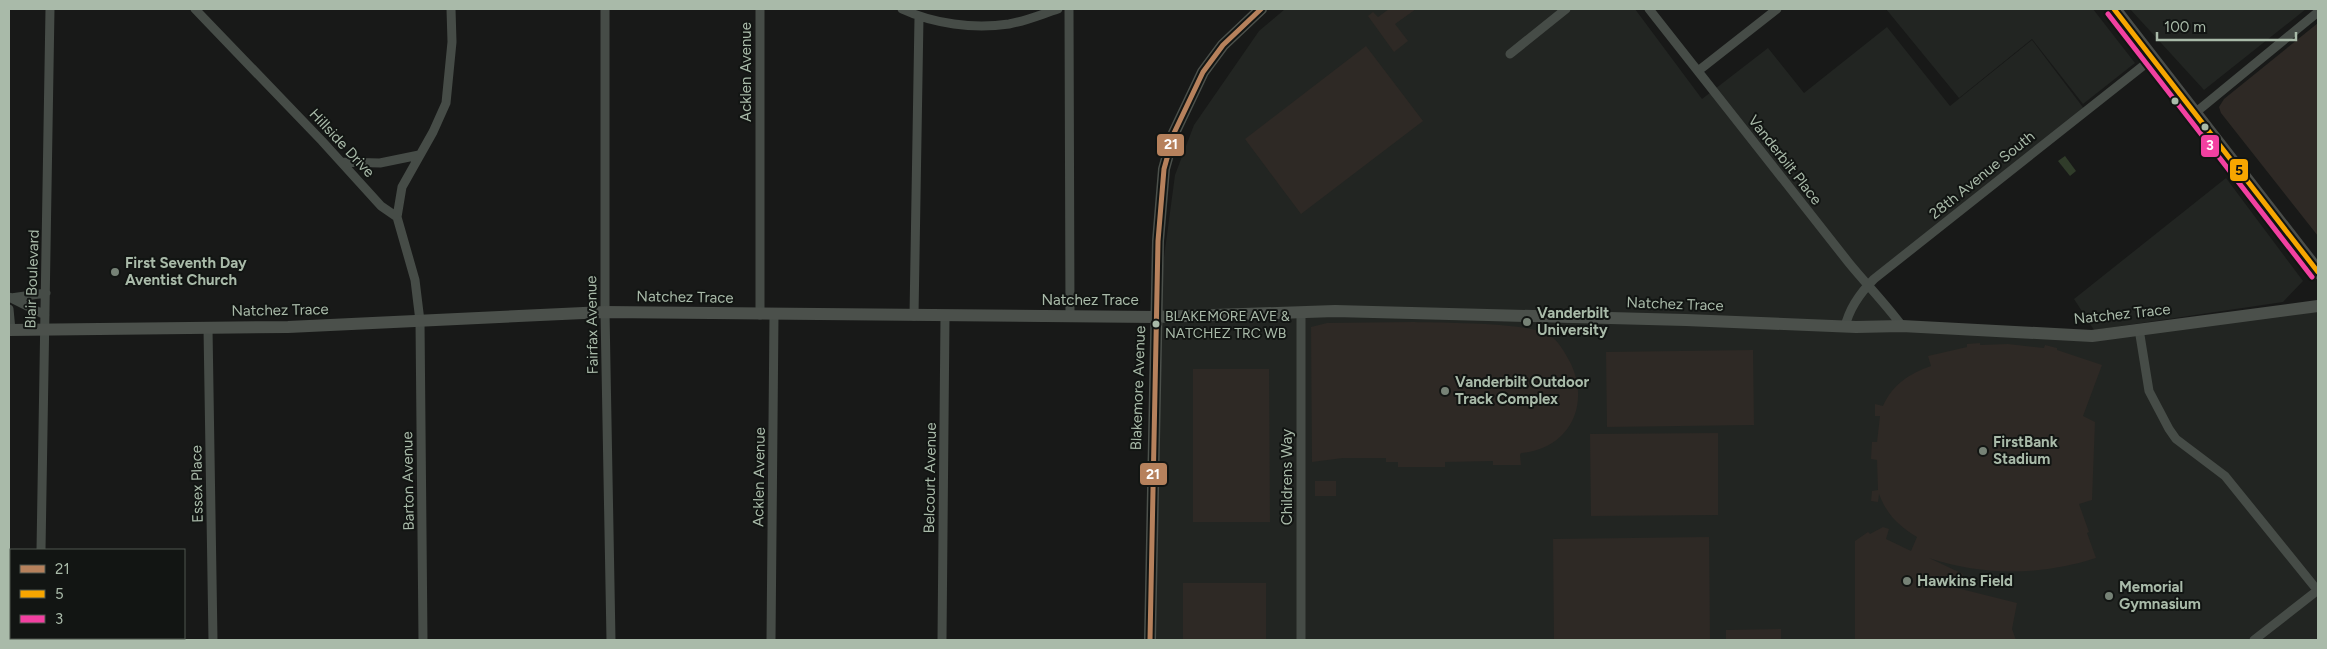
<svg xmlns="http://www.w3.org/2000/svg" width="2327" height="649" font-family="Figtree,sans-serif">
<rect width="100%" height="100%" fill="#181918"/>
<path fill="#222522" d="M1285,9H1635L1702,99L1768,48L1804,93L1887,27L1950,106L2032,40L2085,110L1868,285L1902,326L2066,336L2317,312L2318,314V640H1150L1156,317L1175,175L1194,125L1259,31Z
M1886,9H2093L2135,63L2083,104L2032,39L1959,98Z
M2130,9H2306L2204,90Z
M2226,178L2303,281L2283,302L2094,330L2074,299Z"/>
<path fill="#2e2925" d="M1389,9H1416L1395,24L1408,41L1394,52L1368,16L1373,12L1378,17Z
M2318,23V236L2221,113L2219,107L2224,99Z
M1366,46L1423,121L1301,214L1245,139Z
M1414,322C1441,323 1529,322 1549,335C1558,340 1565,353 1570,362C1591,404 1570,449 1521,453L1520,455L1521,465H1493V461L1445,462V467H1398V462H1386V458H1343L1312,462L1311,327L1327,323Z
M1980,343V345L2008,344L2044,348L2045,345L2057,348V350L2102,365L2083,416L2095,422L2092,500L2079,504L2089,532L2087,533L2096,558C2040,576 1984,576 1929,558L1963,574L1957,588L2017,603L2012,629L2016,640H1855V541L1868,532L1870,534L1883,527L1889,529L1886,539L1911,551L1917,537C1899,526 1887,515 1879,494L1878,502L1871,501L1872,491L1878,490L1877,460L1871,459L1872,442H1877L1880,416H1875V404L1883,406C1893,384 1909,374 1931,366L1928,356L1967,347V344Z
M1753,350L1754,425L1607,427L1606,352Z
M1193,369H1269L1270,522H1193Z
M1718,433V515L1591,516L1590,434Z
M1315,481H1336V496H1315Z
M1709,537L1710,640H1554L1553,539Z
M1183,583H1266V640H1183Z
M1781,629V640H1726V630Z"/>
<path fill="#303c2a" d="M2065,156L2076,171L2070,176L2058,161Z"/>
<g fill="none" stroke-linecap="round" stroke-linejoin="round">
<path stroke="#464c47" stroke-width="9" d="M195,9L322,141L381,206L397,217L415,280L420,321L423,640
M605,9V312L611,640
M902,9C934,24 973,29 1009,24C1026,21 1042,14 1058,9
M1069,9L1070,315
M1649,9L1849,263C1867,285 1885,303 1902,326
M1510,54L1566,9
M1698,71L1777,9
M2195,113L2318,12
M341,162L380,163L419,155
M397,217L402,187L433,132L446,103L452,42L451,9
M9,297L45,315
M11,298L46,293
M9,309L11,330
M1301,313V640
M760,315V9
M914,316L919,17
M1845,327C1849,309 1861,292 1874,279L2153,58
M208,328L213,640
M2139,329L2149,391L2169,429L2176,439L2225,476L2318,591
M41,550L50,9
M40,640V638
M771,640L774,315
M942,640L945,316
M2254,640L2318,590"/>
<path stroke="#4b504b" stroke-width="12" d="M9,330L288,327L605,312L1156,317L1335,311L1686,320L1856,327L1902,326L2092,336L2318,306
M1150,640L1158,241L1164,169L1174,133L1203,72L1223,45L1261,9"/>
<path stroke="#4a4d4a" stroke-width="14" d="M2114,9L2318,272"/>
<defs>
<path id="bus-1" d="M1150,640L1158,241L1164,169L1174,133L1203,72L1223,45L1261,9"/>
<path id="bus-2" d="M2114,9L2318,272"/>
<path id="bus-3" d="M2108,14L2312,277"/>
</defs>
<use href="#bus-1" stroke="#121513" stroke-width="9"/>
<use href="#bus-2" stroke="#121513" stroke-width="9"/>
<use href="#bus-3" stroke="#121513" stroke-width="9"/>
<use href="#bus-1" stroke="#b6815c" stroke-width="5"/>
<use href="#bus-2" stroke="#f7a600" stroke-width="5"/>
<use href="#bus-3" stroke="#f240a1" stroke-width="5"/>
</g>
<g fill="#a9baa9" stroke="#121513" stroke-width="2">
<circle cx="2175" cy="101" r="4.5"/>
<circle cx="2205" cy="127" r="4.5"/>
<circle cx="1156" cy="324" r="4.5"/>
</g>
<g fill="#768276" stroke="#121513" stroke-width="2">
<circle cx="115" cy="272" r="5"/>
<circle cx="1527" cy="322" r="5"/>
<circle cx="1445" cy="391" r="5"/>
<circle cx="1983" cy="451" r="5"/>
<circle cx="1907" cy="581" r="5"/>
<circle cx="2109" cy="596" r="5"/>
</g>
<g text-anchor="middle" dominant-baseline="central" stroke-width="4" stroke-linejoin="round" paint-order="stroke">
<g font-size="14" fill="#a9baa9" stroke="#121513" text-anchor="start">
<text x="1165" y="316">BLAKEMORE AVE &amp;<tspan x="1165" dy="17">NATCHEZ TRC WB</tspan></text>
</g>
<g font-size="15" fill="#a9baa9" stroke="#121513">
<text transform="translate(746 72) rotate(-90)">Acklen Avenue</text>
<text transform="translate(342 143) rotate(47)">Hillside Drive</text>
<text transform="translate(1785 160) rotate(52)">Vanderbilt Place</text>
<text transform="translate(1982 175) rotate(-39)">28th Avenue South</text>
<text transform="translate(32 279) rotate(-88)">Blair Boulevard</text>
<text transform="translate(685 297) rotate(1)">Natchez Trace</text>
<text x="1090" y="300">Natchez Trace</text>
<text transform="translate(1675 304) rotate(2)">Natchez Trace</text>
<text transform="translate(280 310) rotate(-1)">Natchez Trace</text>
<text transform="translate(2122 314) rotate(-6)">Natchez Trace</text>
<text transform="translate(592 325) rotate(-91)">Fairfax Avenue</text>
<text transform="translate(1138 388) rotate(-88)">Blakemore Avenue</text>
<text transform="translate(759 477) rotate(-89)">Acklen Avenue</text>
<text transform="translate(1287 477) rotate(-90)">Childrens Way</text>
<text transform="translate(930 478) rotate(-89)">Belcourt Avenue</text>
<text transform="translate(408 481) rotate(-91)">Barton Avenue</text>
<text transform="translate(197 484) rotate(-91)">Essex Place</text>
</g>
<g font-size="15" font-weight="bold" fill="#a9baa9" stroke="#121513" text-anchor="start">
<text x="125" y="263">First Seventh Day<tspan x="125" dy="17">Aventist Church</tspan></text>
<text x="1537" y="313">Vanderbilt<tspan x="1537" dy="17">University</tspan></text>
<text x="1455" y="382">Vanderbilt Outdoor<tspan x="1455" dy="17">Track Complex</tspan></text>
<text x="1993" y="442">FirstBank<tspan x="1993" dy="17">Stadium</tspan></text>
<text x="1917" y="581">Hawkins Field</text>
<text x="2119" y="587">Memorial<tspan x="2119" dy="17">Gymnasium</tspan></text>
</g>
</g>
<g stroke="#121513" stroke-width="2">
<rect x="1156" y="133" width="29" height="24" rx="5" fill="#b6815c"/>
<rect x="2200" y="134" width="20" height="24" rx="5" fill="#f240a1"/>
<rect x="2229" y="158" width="20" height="24" rx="5" fill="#f7a600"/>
<rect x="1139" y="462" width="29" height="24" rx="5" fill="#b6815c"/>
</g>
<g font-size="14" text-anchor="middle" font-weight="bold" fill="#fff">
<text x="1171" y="149">21</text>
<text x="2210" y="150">3</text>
<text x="1153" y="479">21</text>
</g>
<g font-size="14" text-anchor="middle" font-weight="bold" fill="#111">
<text x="2239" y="175">5</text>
</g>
<rect width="2327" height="649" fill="none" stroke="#a9baa9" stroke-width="20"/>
<rect x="10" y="549" width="175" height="90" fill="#121513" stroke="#4e574f"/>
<rect x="20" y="565" width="25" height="8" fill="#b6815c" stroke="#4e574f"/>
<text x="55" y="574" font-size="15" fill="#a9baa9">21</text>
<rect x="20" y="590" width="25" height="8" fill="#f7a600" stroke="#4e574f"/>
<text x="55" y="599" font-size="15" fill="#a9baa9">5</text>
<rect x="20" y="615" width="25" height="8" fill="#f240a1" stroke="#4e574f"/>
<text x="55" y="624" font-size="15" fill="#a9baa9">3</text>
<path d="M2157 32v8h139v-8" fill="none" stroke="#a9baa9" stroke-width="2.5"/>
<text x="2164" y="32" font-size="15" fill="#a9baa9" stroke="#121513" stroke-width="4" paint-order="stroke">100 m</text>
</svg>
